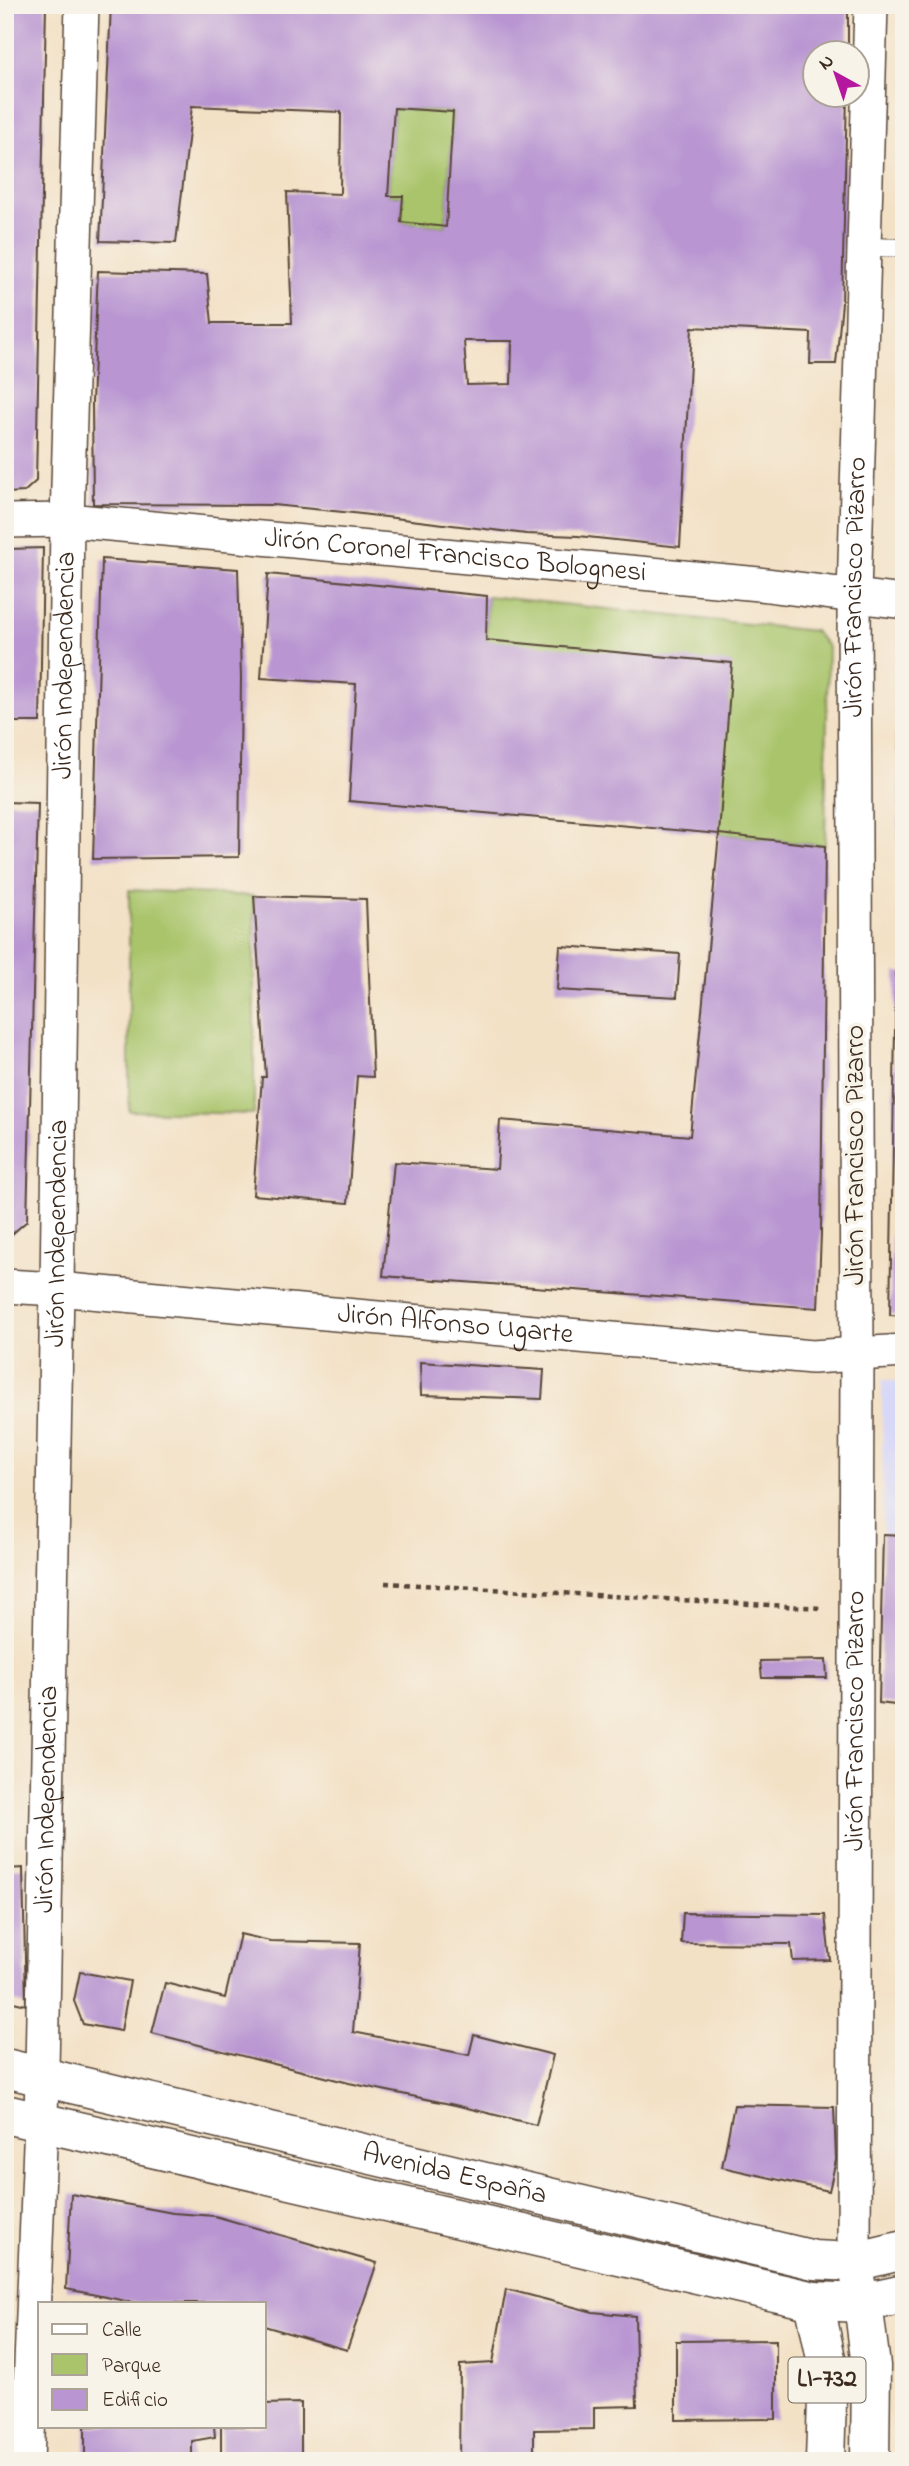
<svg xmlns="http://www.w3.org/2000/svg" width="909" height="2466" font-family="'Indie Flower',sans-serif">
<rect width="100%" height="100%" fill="#f7f3e8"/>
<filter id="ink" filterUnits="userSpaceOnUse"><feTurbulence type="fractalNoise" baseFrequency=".0143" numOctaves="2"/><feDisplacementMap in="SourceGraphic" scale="14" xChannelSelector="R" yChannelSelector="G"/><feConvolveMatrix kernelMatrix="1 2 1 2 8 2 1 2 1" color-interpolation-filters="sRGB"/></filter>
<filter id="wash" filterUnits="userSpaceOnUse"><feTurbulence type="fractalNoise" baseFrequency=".00686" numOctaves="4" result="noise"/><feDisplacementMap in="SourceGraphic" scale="28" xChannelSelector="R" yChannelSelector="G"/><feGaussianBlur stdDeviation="1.57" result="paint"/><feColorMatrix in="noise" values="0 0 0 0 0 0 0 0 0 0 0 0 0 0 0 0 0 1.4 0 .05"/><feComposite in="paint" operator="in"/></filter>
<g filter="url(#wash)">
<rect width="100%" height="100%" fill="#f3e1c6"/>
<path fill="#d7d7f8" d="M882,1380L904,1383V1535L883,1534Z"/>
<path fill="#a9c46a" stroke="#727744" stroke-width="2" d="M394,108L453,112L446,227L401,222L403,196H388Z
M487,596L814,631L828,647L825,846L719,834L486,640Z
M129,890L254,896V1114L129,1111Z"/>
<g id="blocks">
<path fill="#b996d2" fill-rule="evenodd" d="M5,5H46L36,481L24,492L5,493Z
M111,5H848V52H814V94H847L842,303L836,364H810L811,333L692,327L680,547L578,536L526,534L353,513L273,505L93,504L92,402L98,271L207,274L212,323H292L287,192L340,194L341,112L192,106L176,243L100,241ZM394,108L453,112L446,227L401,222L403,196H388ZM464,341H512L511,384L467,385Z
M43,548L40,722H5L8,549Z
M102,559L238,569L241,678L239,857L93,859Z
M268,574L487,596L486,640L732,663L719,834L349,801L356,684L261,678Z
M904,651V862H898L901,655Z
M5,802L38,803L27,1221L5,1240Z
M719,834L825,846L821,1234L818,1308L383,1276L394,1162L497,1169L500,1120L690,1136Z
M254,896L366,899L373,1077L357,1076L348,1203L253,1195L262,1077H266Z
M560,946L680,954L677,997L557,990Z
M896,972L904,973V1316L890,1315Z
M420,1362L544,1370L542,1399L421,1395Z
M883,1534L904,1535V1706L879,1703Z
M826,1660L827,1678H762L760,1661Z
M23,1868L26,2005L5,2000V1869Z
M683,1913L825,1915L830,1960L793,1961L791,1944L681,1943Z
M240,1934L270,1941L360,1943L353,2032L469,2055L474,2035L553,2055L536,2125L455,2105L349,2083L152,2033L165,1983L225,1998Z
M80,1972L130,1981L121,2031L83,2024L74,2001Z
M734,2105L834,2107L836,2160L829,2191L722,2167Z
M71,2194L173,2213L215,2216L377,2263L347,2350L264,2326V2303H136L66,2289Z
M506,2289L593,2312L635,2316L637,2406L594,2407V2429L534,2430V2461H459L460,2365L493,2363Z
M776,2340V2419L676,2420V2341Z
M301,2403V2461H221V2426H264V2404Z
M85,2426H214L215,2437L192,2441V2461H85Z"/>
</g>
</g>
<g filter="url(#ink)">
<use href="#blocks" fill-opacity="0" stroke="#574537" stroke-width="2"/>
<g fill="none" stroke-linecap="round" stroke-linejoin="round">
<defs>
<path id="lane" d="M866,247L904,248"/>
<g id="street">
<path id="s1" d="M5,521L67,520L759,584L904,602"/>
<path id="s2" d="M5,1286L57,1289L812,1357L904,1351"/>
<path id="s3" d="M863,2303L854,2262L857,1353L854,596L871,5"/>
<path id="s4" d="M27,2461L41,2121L57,1289L67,520L82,5"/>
</g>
<g id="primary">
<path id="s5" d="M5,2068L814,2260L854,2262L904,2250"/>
<path d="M5,2114L814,2301L863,2303L904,2294"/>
<path d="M814,2301L828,2368L825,2461"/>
<path d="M863,2303L871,2366L870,2461"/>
</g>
</defs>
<use href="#lane" stroke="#574537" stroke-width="20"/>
<use href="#street" stroke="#574537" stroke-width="36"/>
<use href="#primary" stroke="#574537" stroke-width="41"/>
<path stroke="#574537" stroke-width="4.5" stroke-dasharray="5 5" stroke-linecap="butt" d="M385,1583L821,1608"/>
<use href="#lane" stroke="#fff" stroke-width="18"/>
<use href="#street" stroke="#fff" stroke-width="33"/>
<use href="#primary" stroke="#fff" stroke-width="38"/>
</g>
</g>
<g text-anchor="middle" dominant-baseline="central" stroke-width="7" stroke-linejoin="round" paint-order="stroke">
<rect fill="#f7f3e8" stroke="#73665b" stroke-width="2" x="788.5" y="2357.5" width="77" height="45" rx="5"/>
<g font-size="26" font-weight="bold" fill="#3b2a1e">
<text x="827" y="2380">LI-732</text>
</g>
<g font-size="28" fill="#3b2a1e" stroke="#f7f3e8">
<text stroke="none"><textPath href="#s1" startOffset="452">Jirón Coronel Francisco Bolognesi</textPath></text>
<text stroke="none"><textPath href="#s3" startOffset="1717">Jirón Francisco Pizarro</textPath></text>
<text stroke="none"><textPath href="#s4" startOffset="1796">Jirón Independencia</textPath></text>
<text transform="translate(856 1155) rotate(-90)">Jirón Francisco Pizarro</text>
<text stroke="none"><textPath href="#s4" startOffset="1228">Jirón Independencia</textPath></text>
<text stroke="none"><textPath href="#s2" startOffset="452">Jirón Alfonso Ugarte</textPath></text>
<text stroke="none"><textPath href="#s3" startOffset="583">Jirón Francisco Pizarro</textPath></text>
<text stroke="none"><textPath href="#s4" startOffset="662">Jirón Independencia</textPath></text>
<text stroke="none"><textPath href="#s5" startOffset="462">Avenida España</textPath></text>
</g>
</g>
<rect width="909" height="2466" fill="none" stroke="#f7f3e8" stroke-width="28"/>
<rect x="38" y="2302" width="228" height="126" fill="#f7f3e8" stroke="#aca397" stroke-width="2"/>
<rect x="52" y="2324" width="35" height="10" fill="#ffffff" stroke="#aca397" stroke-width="2"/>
<text x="102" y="2336" font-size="21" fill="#3b2a1e">Calle</text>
<rect x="52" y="2354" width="35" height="21" fill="#a9c46a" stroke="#aca397" stroke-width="2"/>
<text x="102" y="2372" font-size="21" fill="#3b2a1e">Parque</text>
<rect x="52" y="2389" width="35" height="21" fill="#b996d2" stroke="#aca397" stroke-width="2"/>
<text x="102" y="2406" font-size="21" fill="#3b2a1e">Edificio</text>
<g transform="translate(836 74) rotate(320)"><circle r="33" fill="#f7f3e8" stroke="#aca397" stroke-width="2"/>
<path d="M0-5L12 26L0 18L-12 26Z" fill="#b5179e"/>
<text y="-10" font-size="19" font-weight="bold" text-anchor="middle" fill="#3b2a1e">N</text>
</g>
</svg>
